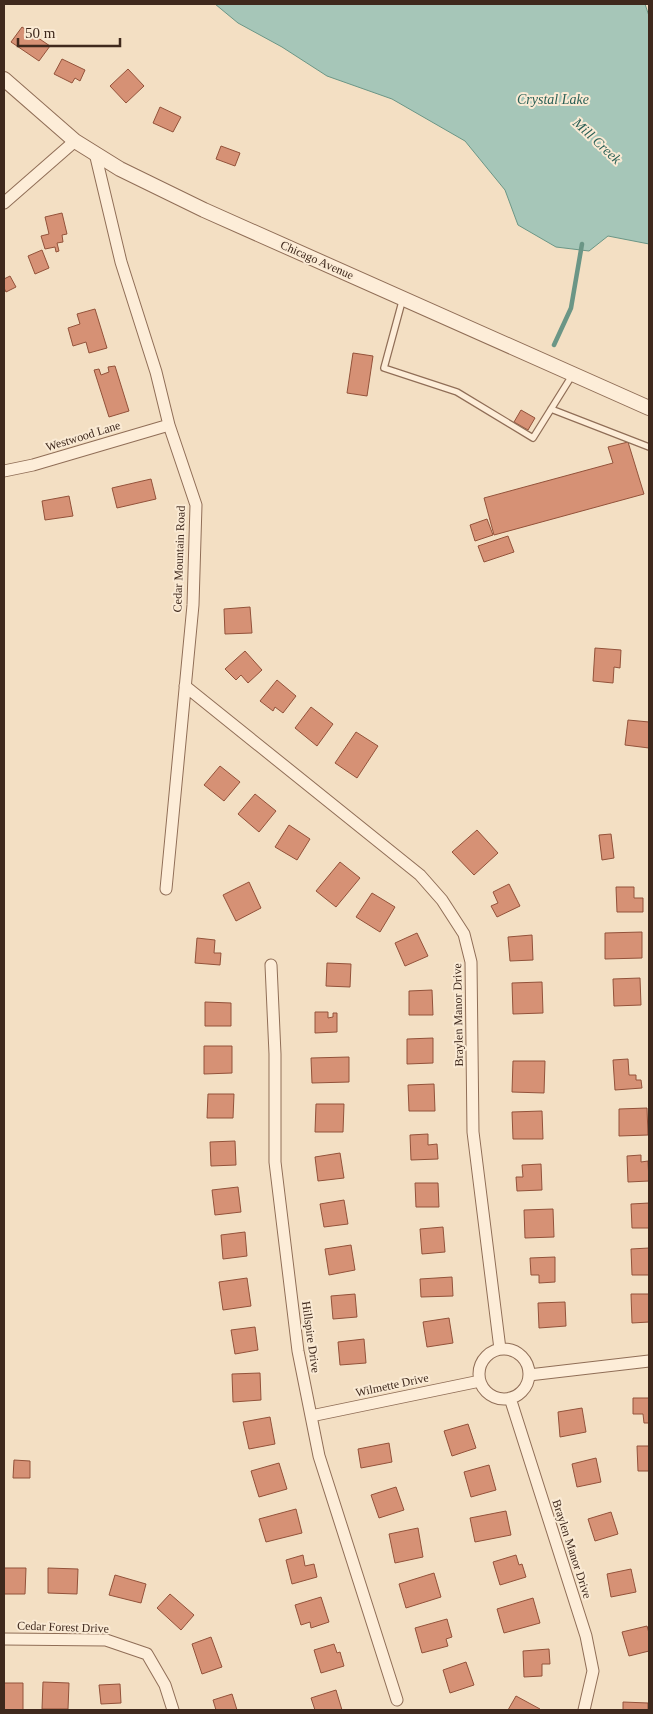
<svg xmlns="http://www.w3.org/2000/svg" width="653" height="1714" font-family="'Times New Roman',serif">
<rect width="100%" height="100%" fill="#f3dfc3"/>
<path fill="#a6c6b8" stroke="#6b9686" d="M215,4H645L649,16V244L608,236L589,251L556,247L518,225L505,190L465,141L392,99L327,76L282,47L238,23Z"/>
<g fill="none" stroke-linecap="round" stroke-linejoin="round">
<path stroke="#6b9686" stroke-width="4.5" d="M554,345L571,308L582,244"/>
</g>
<path fill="#d69175" stroke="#93523a" d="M22,27L50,46L39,61L11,42Z
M62,59L85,70L80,81L75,78L72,83L54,74Z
M128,69L144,86L126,103L110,86Z
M160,107L181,117L173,132L153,123Z
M221,146L240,153L235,166L216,159Z
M62,213L67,234L62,235L63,242L57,243L59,251L56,252L55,247L45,249L41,236L49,234L45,217Z
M42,250L49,268L35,274L28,256Z
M10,276L16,287L6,292L4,288V279Z
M95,309L107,348L89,353L86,342L73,346L68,328L80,324L77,314Z
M353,353L373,356L367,396L347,393Z
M115,366L129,411L109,417L94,370L99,369L101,375L109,372L108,367Z
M521,410L535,418L528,430L514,422Z
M628,442L644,494L494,535L484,498L613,463L608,447Z
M151,479L156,499L117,508L112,488Z
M69,496L73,516L45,520L42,501Z
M487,519L493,535L475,541L470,525Z
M508,536L514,552L484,562L478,546Z
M250,607L252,633L225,634L224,609Z
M595,648L621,650L620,668L614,667L613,683L593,681Z
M245,651L262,670L248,683L241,675L236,680L225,669Z
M277,680L296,696L283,713L275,707L273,711L260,701Z
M311,707L333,724L317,746L295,728Z
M628,720L649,722V748L625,745Z
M356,732L378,746L357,778L335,763Z
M220,766L240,782L224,801L204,785Z
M255,794L276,811L259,832L238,814Z
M289,825L310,839L297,860L275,847Z
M477,830L498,853L474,875L452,852Z
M611,834L614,858L602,860L599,835Z
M340,862L360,878L336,907L316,891Z
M249,882L261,908L236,921L223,895Z
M509,884L520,906L497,917L491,906L498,903L493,892Z
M616,887H634V898H643V912H617Z
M372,893L395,907L380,932L356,917Z
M642,932V958L605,959V933Z
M417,933L428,956L405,966L395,943Z
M532,935L533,960L510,961L508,937Z
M197,938L215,940L214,953H221L220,965L195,963Z
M327,963L351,964L350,987L326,986Z
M640,978L641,1005L614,1006L613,979Z
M542,982L543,1013L513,1014L512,983Z
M432,990L433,1015H409V991Z
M205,1002L231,1003V1026H205Z
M315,1012H328V1018L333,1017V1013H337V1032L315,1033Z
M433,1038V1063L407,1064V1039Z
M204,1046H232V1073L204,1074Z
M349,1057V1082L312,1083L311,1058Z
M628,1059L629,1075H636V1080H641L642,1088L615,1090L613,1060Z
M513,1061H545L544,1093L512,1092Z
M434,1084L435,1111H409L408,1085Z
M208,1094H234L233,1118H207Z
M316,1104H344L343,1132H315Z
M647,1108L648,1135L619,1136V1109Z
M542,1111L543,1139H513L512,1112Z
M428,1134V1145L437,1144L438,1159L411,1160L410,1135Z
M235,1141L236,1165L211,1166L210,1142Z
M340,1153L344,1178L318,1181L315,1157Z
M641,1155V1162L648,1161L649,1181L628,1182L627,1156Z
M541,1164L542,1190L517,1191L516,1177H523L522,1165Z
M415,1183H438L439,1207H416Z
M238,1187L241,1212L215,1215L212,1190Z
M344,1200L348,1224L324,1227L320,1204Z
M649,1203V1228H632L631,1204Z
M553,1209L554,1237L525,1238L524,1210Z
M443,1227L445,1252L422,1254L420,1229Z
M245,1232L247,1256L223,1259L221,1235Z
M351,1245L355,1270L329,1275L325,1249Z
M649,1248V1275H632L631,1249Z
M555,1257V1282L539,1283V1275H531L530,1258Z
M452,1277L453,1296L421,1297L420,1279Z
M247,1278L251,1306L223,1310L219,1282Z
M355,1294L357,1317L333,1319L331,1296Z
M631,1294H649V1322L632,1323Z
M565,1302L566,1326L539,1328L538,1303Z
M449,1318L453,1343L427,1347L423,1322Z
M255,1327L258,1350L235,1354L231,1330Z
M364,1339L366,1363L340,1365L338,1342Z
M260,1373L261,1400L233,1402L232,1374Z
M633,1398H649V1423H644L643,1414H633Z
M582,1408L586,1432L560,1437L558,1412Z
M270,1417L275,1444L249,1449L243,1422Z
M468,1424L476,1448L452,1456L444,1431Z
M389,1443L392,1462L361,1468L358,1449Z
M637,1446H649V1471H638Z
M596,1458L601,1482L577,1487L572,1464Z
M14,1460L30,1461V1478H13Z
M279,1463L287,1489L259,1497L251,1471Z
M489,1465L496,1490L471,1497L464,1472Z
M396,1487L404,1510L379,1518L371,1495Z
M296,1509L302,1533L266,1542L259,1519Z
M506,1511L511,1535L475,1542L470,1518Z
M611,1512L618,1534L595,1541L588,1519Z
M418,1528L423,1557L395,1563L389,1534Z
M303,1555L305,1566L314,1564L317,1577L292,1584L286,1560Z
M516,1555L519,1565L522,1564L526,1577L500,1585L493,1562Z
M4,1568H26L25,1594H4Z
M48,1568L78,1569L77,1594L48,1593Z
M631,1569L636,1592L611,1597L607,1574Z
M434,1573L441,1597L406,1608L399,1584Z
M115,1575L146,1584L141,1603L109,1595Z
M170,1594L194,1615L181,1630L157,1608Z
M321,1597L329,1622L311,1628L310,1622L301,1625L295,1605Z
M533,1598L540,1623L504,1633L497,1609Z
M447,1619L452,1637L446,1639L448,1646L422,1653L415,1628Z
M647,1626L649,1633V1651L629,1656L622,1632Z
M211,1637L222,1667L202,1674L192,1644Z
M334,1644L337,1653L340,1652L344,1666L321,1673L314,1650Z
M549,1649L550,1664H542V1676L524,1677L523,1651Z
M466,1662L474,1685L450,1693L443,1670Z
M43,1682L69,1683L68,1709H42Z
M4,1683H23V1710H4Z
M120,1684L121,1703L101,1704L99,1685Z
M336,1690L342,1710H315L311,1698Z
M232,1694L237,1710H216L213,1700Z
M516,1696L540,1709L539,1710H508Z
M623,1702L648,1703V1710H623Z"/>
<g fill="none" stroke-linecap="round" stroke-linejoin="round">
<defs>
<path id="service" d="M403,298L384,368L457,392L533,438L573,374
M551,409L649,447"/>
<path id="minor" d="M95,153L121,262L156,372L169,425L196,505L193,605L166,889
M4,203L75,141
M4,471L33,465L169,425
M185,686L420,875L442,900L464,934L471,962L473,1132L500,1349
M271,965L275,1054V1162L298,1351L319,1456L397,1700
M479 1374a25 25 0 1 1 50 0a25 25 0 1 1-50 0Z
M529,1375L649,1361
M510,1398L586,1636L593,1671L584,1710
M311,1416L480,1381
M4,1639L106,1640L147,1654L165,1685L173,1710"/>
<path id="tertiary" d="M4,79L75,141L120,169L204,210L649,408"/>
</defs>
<use href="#service" stroke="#906e57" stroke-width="8"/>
<use href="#minor" stroke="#906e57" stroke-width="13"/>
<use href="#tertiary" stroke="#906e57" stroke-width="16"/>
<use href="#service" stroke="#fdedd8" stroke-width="5.5"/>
<use href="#minor" stroke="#fdedd8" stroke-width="11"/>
<use href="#tertiary" stroke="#fdedd8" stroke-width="14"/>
</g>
<g text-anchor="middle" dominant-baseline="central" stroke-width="4" stroke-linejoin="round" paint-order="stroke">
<g font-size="12" fill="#3f291d" stroke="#faead4">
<text transform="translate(317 260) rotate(24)">Chicago Avenue</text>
<text transform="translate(83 436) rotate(-17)">Westwood Lane</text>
<text transform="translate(179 559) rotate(-88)">Cedar Mountain Road</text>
<text transform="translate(458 1015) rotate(-91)">Braylen Manor Drive</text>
<text transform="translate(311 1337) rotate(82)">Hillspire Drive</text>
<text transform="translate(392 1385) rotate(-12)">Wilmette Drive</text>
<text transform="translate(572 1549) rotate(72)">Braylen Manor Drive</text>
<text transform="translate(63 1627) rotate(2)">Cedar Forest Drive</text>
</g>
<g font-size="14" font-style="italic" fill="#2b6056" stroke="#faead4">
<text x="553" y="99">Crystal Lake</text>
<text transform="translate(597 141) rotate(43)">Mill Creek</text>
</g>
</g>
<rect width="653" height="1714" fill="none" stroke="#3f291d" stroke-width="10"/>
<path d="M18 38v8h102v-8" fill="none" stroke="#3f291d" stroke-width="2.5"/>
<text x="25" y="38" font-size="15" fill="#3f291d" stroke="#faead4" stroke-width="4" paint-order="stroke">50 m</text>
</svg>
